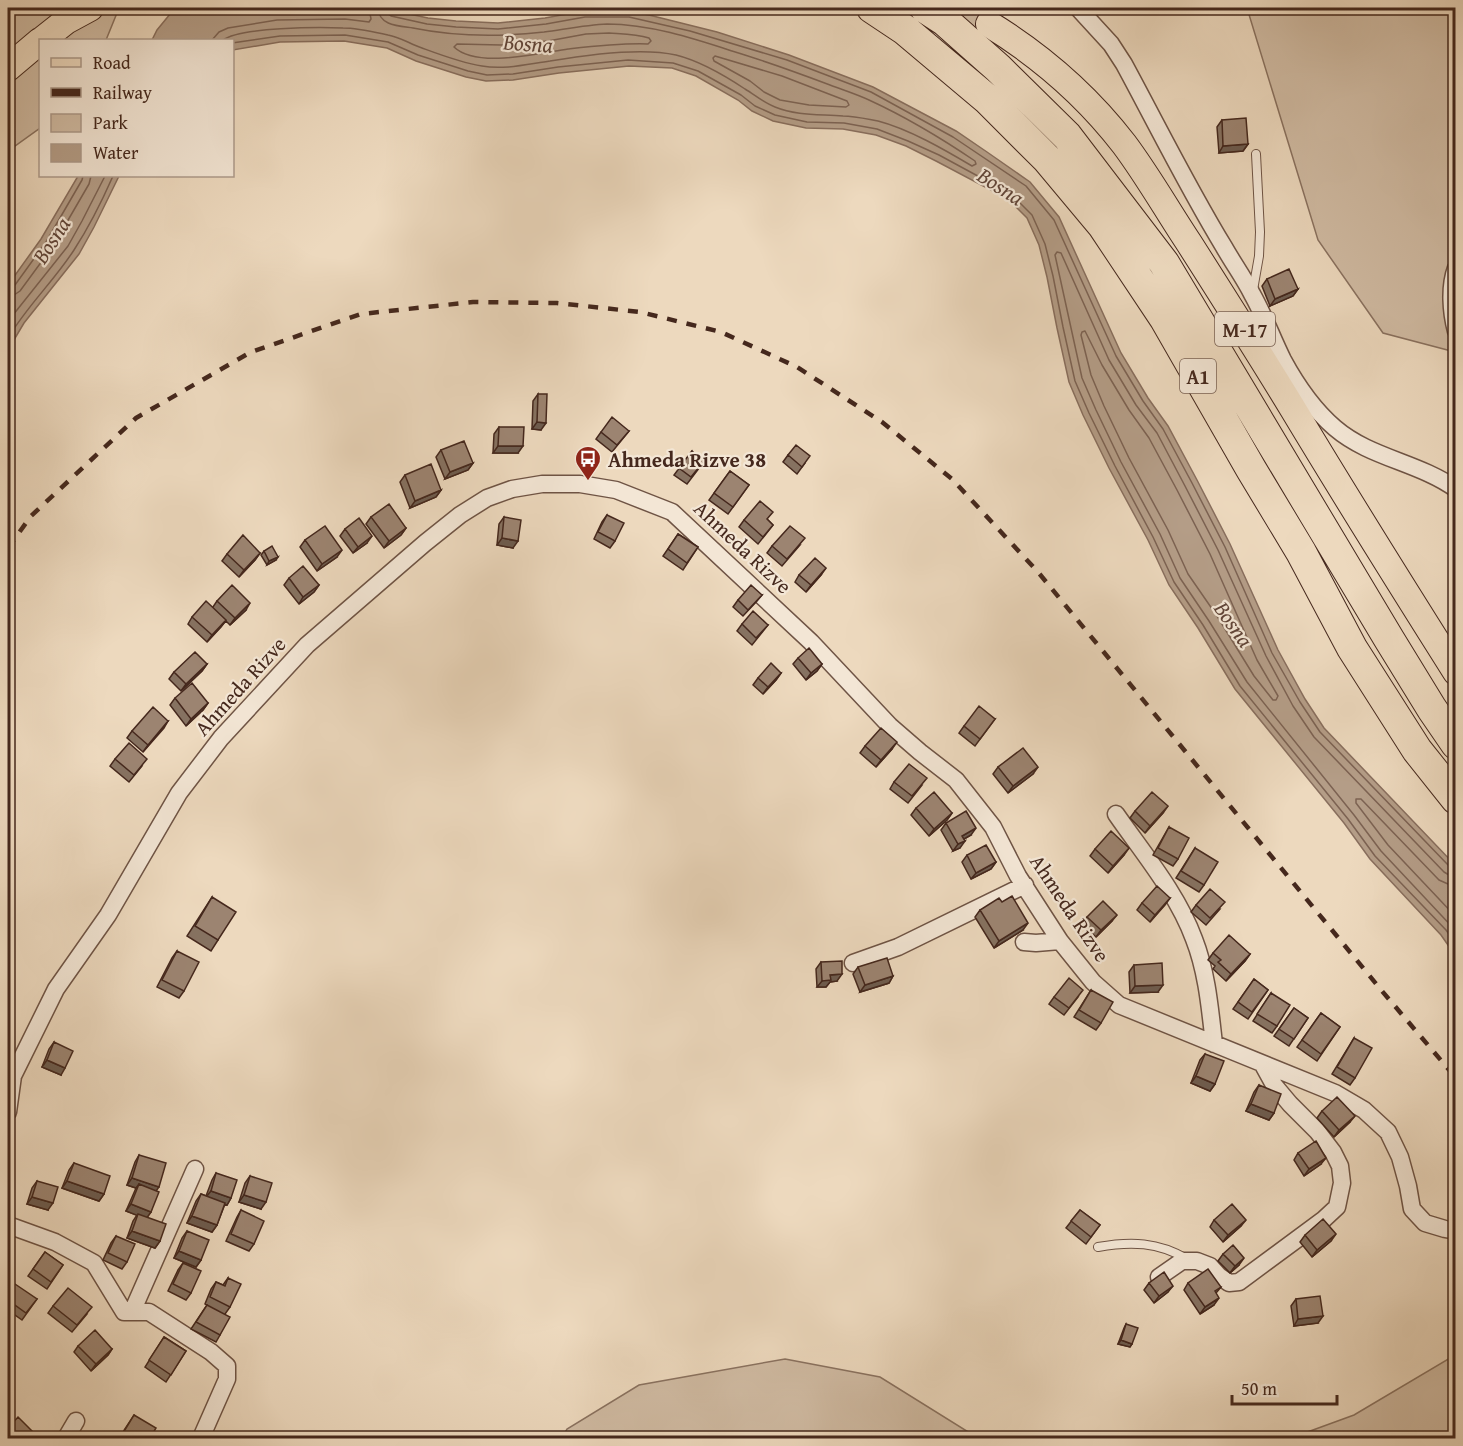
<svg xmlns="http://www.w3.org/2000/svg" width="1463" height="1446" font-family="'Gentium Book Plus',serif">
<rect width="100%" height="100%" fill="#edd9be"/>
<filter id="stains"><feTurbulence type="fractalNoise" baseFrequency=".00333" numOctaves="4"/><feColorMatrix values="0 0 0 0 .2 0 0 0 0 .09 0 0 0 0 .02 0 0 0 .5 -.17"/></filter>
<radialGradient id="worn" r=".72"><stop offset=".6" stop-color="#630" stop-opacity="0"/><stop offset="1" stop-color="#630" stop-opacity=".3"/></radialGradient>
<path fill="#d0bba3" stroke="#8a7260" stroke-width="1.5" d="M8,8H119L106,40H40V128L8,151Z
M1247,8H1455V352L1383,333L1318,240Z
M1455,1355V1438H1291L1354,1415Z
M785,1359L880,1377L978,1438H562L567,1429L639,1385Z"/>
<path fill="#b49d87" stroke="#886e5d" stroke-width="1.5" d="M175,8H381L428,18L456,21L498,23L545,18L584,11H629L649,15L717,32L789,55L873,87L956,131L987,152L1030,182L1059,217L1121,353L1148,398L1168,426L1197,480L1230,544L1278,650L1305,699L1324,728L1455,865V955L1441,935L1370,859L1344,823L1235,689L1198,628L1169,585L1148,540L1109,468L1083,415L1069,382L1057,328L1047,277L1039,245L1027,218L1008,199L936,161L906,146L876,135L843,129L806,128L773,121L752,111L738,100L696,76L672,68L629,66L559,73L513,80L486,81L466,77L416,61L387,48L344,41L280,42L233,50L232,40H152L157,30Z
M78,176H119L94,227L79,254L24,323L8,350V285L41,239Z"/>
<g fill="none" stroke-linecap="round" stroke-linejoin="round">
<path stroke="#7c6252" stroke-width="1.5" d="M386,8L387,13L391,16L427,24L456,27L498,29L546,24L585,17H629L690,31L787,60L871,92L953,137L1026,186L1054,220L1116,356L1143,401L1163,429L1192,483L1225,547L1272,653L1300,702L1320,732L1449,866L1456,868
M609,33C623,34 636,34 649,38L651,41L648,44C621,43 595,46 568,49C540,53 477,69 454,47L457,44L501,45L548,41L586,34Z
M212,40L219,32L228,28L277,20L345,19L369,22L371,19L369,8
M223,40C240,27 320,27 343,28C358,28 374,32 388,35C400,37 410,44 422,48C441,55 462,63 482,66C504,70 528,64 550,61C585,55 641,47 676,55C700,61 724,75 745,89C755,95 764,103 775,107C797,116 820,114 843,116C854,116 867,119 878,121C909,129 945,150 972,166L976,164L975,161C941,138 906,117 869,100C856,94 843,90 830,85C798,73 765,61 732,51C692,38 649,24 607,24C586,25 566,29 544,32C500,37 457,37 413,28C399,26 379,26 378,8
M232,43L280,36L345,35L388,42L418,55L468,71L487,75L513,74L558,67L628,60L673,63L698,71L741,95L755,106L775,115L807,122L844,123L877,129L908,141L939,155L1011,194L1032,215L1045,244L1053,276L1063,327L1075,381L1089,413L1115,466L1153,537L1174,582L1203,625L1240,686L1348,819L1375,856L1446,930L1456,944
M715,56L782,76L847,101L849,105L846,107L809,105L780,100L764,92L750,81L714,61L713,58Z
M8,288H11L15,285L46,242L82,180L83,176
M8,296L14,295L20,291L53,246L89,184L91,176
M8,324L13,315L68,246L82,221L105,176
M1085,331L1102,365L1129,410L1149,438L1177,490L1210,554L1257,660L1278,696L1276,700H1273L1254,676L1217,616L1188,574L1168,530L1129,458L1104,406L1091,375L1081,335L1082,332Z
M8,338C27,306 54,281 74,250C89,227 102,201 113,176
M1456,876L1449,875L1444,872L1314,737L1293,706L1266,656L1218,550L1185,486L1157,433L1136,405L1109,360L1061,253L1057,252L1055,255L1082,378L1096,410L1121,462L1160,534L1180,578L1209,621L1247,682L1354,815L1381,851L1456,931
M1456,885L1448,884L1439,880L1361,799H1356V803L1388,845L1456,917"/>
<path stroke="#cbb69e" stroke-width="26" stroke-dasharray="26 13" stroke-linecap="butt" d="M954,8L989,24"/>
<defs>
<path id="service" d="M1253,290L1259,256L1260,232L1256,154
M1098,1247C1131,1241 1158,1242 1187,1259"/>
<path id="minor" d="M1078,8L1111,44L1124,64C1157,125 1188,188 1224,247C1233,263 1244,278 1252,294C1264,315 1272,338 1283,360C1296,384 1314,410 1335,428C1370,458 1418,462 1456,489
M1456,268C1449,287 1451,312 1456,331
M1116,814C1143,853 1177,893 1194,939C1207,972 1210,1009 1214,1044
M1024,942L1036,943L1060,941
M853,963L898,947L1025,885
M8,1112L13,1076L56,989L108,915L179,793L221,738L307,645L425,543L460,515L487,498L512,489L542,484H580L616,490L672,512L811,642L890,726L920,752L956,780L993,827L1018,876L1060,941L1093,982L1119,1005L1335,1093L1364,1110L1388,1132L1400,1157L1408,1186L1412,1209L1425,1223L1445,1229L1456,1231
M8,1225L55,1242L94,1263L124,1312H132L195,1169
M1159,1277L1182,1261H1197L1210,1266L1219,1276L1229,1283L1239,1282L1323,1220L1337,1207L1342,1183L1340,1166L1333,1152L1317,1131L1290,1104L1274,1085L1263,1065
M132,1312H149L211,1352L227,1366V1379L201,1438
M66,1438L76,1421"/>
<path id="primary" d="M989,24C1041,56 1087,96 1124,144C1148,176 1167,210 1189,243C1224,298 1259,353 1293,409C1346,497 1401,585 1456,672
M42,40L66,21L90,8
M8,68L40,41"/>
<path id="motorway" d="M872,8L905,30L987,99L1047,159L1103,226L1165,319L1251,469L1301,552L1352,648L1417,750L1456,799
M925,8L945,21L998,68L1067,136L1164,263L1389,639L1432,709L1456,744"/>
</defs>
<use href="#service" stroke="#6f5445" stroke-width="10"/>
<use href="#minor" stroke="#6f5445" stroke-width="19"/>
<use href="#primary" stroke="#45281d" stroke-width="28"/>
<use href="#motorway" stroke="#45281d" stroke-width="32"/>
<use href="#service" stroke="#f3e6d5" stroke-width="8"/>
<use href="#minor" stroke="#f3e6d5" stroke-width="16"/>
<use href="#primary" stroke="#edd9be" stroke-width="26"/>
<use href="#motorway" stroke="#edd9be" stroke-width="30"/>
<path stroke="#45281d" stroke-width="4.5" stroke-dasharray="10 10" stroke-linecap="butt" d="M8,548L31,516L136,418L251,352L361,314L473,302L557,303L640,312L721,332L797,367L882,422L952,479L1038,572L1382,991L1456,1078"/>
</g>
<path fill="#867261" stroke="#45281d" stroke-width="1.5" d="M1222,120L1248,144L1243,151L1219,153L1217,127Z
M1267,279L1298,289L1293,296L1270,306L1262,286Z
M538,394L541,430L532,429L533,401Z
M499,427L518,453H493L494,434Z
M629,431L612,452L596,439L601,432Z
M441,450L473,463L468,470L445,479L436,457Z
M692,451L700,467L687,484L674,475Z
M788,455L805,463L797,474L783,462Z
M730,471L749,485L728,514L709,500Z
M405,475L441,490L436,497L410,508L400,482Z
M607,515L615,541L610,548L594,539L602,522Z
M371,517L406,528L401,535L384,548L366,524Z
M504,517L513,548L497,545L499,524Z
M744,520H768L773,525L758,544L739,527Z
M345,529L367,543L353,553L340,536Z
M678,534L698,547L683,570L663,556Z
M305,540L337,557L317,571L300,547Z
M800,545L782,566L767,553L772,546Z
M264,551L276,560L267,565L261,555Z
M260,553L255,560L239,577L222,561L227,554Z
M799,575H821L806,592L795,582Z
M289,578L319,585L314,592L299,604L284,585Z
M762,595L757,601L743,616L733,607L738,600Z
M217,601L246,610L230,625L226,621L207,642L188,624L192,617L213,607Z
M742,624L768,625L752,645L737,631Z
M798,658L822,664L817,671L806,680L793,664Z
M207,664L202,671L181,691L169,679L174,672Z
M781,673L776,680L763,694L753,685L758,678Z
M175,698L208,703L203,710L186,726L170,705Z
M995,719L975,746L959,733L964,726Z
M168,721L143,752L127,738L132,731Z
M865,746L892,749L876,767L860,753Z
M115,759L142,766L129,782L110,766Z
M998,767L1033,774L1008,793L993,774Z
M894,782L922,785L908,803L890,789Z
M916,808L952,813L947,820L929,836L911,815Z
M1135,811L1163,813L1145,833L1130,818Z
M946,823L971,835L964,839L960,848L953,851L941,830Z
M1169,827L1178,859L1173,866L1153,855Z
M1195,848L1204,885L1199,892L1176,878Z
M1095,849L1124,855L1108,873L1090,856Z
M967,855L996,862L991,869L971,879L962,862Z
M212,897L218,940L211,951L187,936Z
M1170,898L1150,922L1137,910L1142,903Z
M1196,905L1220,909L1206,925L1191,912Z
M980,910L1023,930L994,948L975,917Z
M1087,917L1112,921L1096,937L1082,924Z
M177,951L184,991L179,998L157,987L172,958Z
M1213,953L1250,954L1245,961L1226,981L1213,969L1215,966L1208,960Z
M821,962L837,981L830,982L826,987H817L816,969Z
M1134,965L1158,992L1130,993L1129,972Z
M858,967L893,976L889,983L860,992L853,974Z
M1254,979L1268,990L1248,1019L1233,1009Z
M1091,990L1101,1023L1096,1030L1074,1017Z
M1271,993L1277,1026L1272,1033L1253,1021Z
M1054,997H1078L1064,1015L1049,1004Z
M1294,1008L1308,1018L1289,1046L1274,1036Z
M1321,1013L1340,1027L1317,1061L1297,1047Z
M1354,1038L1355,1078L1350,1085L1332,1074Z
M54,1042L61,1075L42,1067L49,1049Z
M1205,1054L1215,1084L1210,1091L1191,1083L1200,1060Z
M1259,1085L1274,1113L1269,1120L1246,1111L1254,1092Z
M1322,1111L1350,1122L1334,1137L1317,1118Z
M1298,1153L1321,1164L1304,1176L1294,1160Z
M139,1155L156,1191L151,1212L147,1217L160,1241L155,1248L127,1238L133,1221L137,1215L126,1211L136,1188L127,1185L135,1162Z
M74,1163L104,1194L99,1201L62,1188L69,1170Z
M216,1173L231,1198L227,1205L225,1204L217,1225L212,1232L187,1223L196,1201L201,1194L206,1196L212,1180Z
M250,1176L261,1209L239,1202L245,1183Z
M37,1181L48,1210L27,1204L32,1188Z
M241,1210L254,1244L249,1251L226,1241L237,1217Z
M1080,1210L1100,1225L1086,1244L1066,1228Z
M1214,1220L1241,1226L1223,1242L1210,1227Z
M187,1231L201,1260L196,1267L174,1258L182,1238Z
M1305,1235L1331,1241L1312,1257L1300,1242Z
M116,1236L127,1262L122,1269L103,1260L111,1243Z
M45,1252L63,1265L47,1289L28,1276Z
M1223,1254L1239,1265L1230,1273L1218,1261Z
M183,1263L191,1293L186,1300L168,1291L178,1270Z
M228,1278L230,1307L225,1314L220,1335L216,1342L191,1329L207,1305L205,1304L211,1289L216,1282L223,1285Z
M1149,1283L1168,1292L1154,1303L1144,1290Z
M1188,1283L1221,1287L1216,1293L1214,1305L1200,1314L1184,1290Z
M8,1293L37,1299L22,1320L8,1310Z
M1296,1299L1318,1323L1294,1326L1291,1306Z
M53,1306L87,1314L72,1332L48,1313Z
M1126,1324L1132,1344L1130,1347L1118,1344L1124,1328Z
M164,1337L186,1351L166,1382L145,1367Z
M78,1346L112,1349L108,1355L91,1371L74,1352Z
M134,1415L150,1438H119Z"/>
<path fill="#6d5c4f" stroke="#45281d" stroke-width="1.5" d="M1248,144L1243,151L1219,153L1223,146Z
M1298,289L1293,296L1270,306L1275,299Z
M537,422L546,423L541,430L532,429Z
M498,446H523L518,453H493Z
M473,463L468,470L445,479L450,472Z
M441,490L436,497L410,508L415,501Z
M406,528L401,535L384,548L389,541Z
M372,536L367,543L353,553L358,547Z
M502,538L518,541L513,548L497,545Z
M342,550L337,557L317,571L322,564Z
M260,553L255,560L239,577L244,570Z
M278,557L276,560L267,565L269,561Z
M826,568L821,575L806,592L811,585Z
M319,585L314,592L299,604L303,597Z
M250,603L246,610L230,625L235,618Z
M226,620L221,627L207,642L212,635Z
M207,664L202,671L181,691L186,684Z
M822,664L817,671L806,680L811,673Z
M781,673L776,680L763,694L768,687Z
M208,703L203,710L186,726L191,719Z
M168,721L164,728L143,752L148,745Z
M897,742L892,749L876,767L881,760Z
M1038,767L1033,774L1008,793L1013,786Z
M1168,806L1163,813L1145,833L1150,826Z
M952,813L947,820L929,836L934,829Z
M976,828L971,835L957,843L962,836Z
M965,841L960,848L953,851L958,844Z
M1129,848L1124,855L1108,873L1113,866Z
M996,862L991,869L971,879L976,873Z
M1170,898L1165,905L1150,922L1155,915Z
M1117,915L1112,921L1096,937L1101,930Z
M1028,923L1023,930L994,948L999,941Z
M1250,954L1245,961L1226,981L1231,974Z
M842,974L837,981L830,982L826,987H817L822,981L830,975Z
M893,976L889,983L860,992L865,985Z
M1163,985L1158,992L1130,993L1135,986Z
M47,1060L65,1068L61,1075L42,1067Z
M1196,1076L1215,1084L1210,1091L1191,1083Z
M1251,1104L1274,1113L1269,1120L1246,1111Z
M1355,1116L1350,1122L1334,1137L1339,1130Z
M1326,1158L1321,1164L1304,1176L1309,1169Z
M132,1178L159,1187L154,1194L139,1184L136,1188L127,1185Z
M67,1181L104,1194L99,1201L62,1188Z
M211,1191L231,1198L227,1205L206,1197Z
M244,1195L266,1202L261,1209L239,1202Z
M32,1197L53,1203L48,1210L27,1204Z
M131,1204L151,1212L146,1219L126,1211Z
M192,1216L217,1225L212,1232L187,1223Z
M1246,1220L1241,1226L1223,1242L1228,1235Z
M132,1231L160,1241L155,1248L127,1238Z
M1336,1234L1331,1241L1312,1257L1317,1250Z
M179,1251L201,1260L196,1267L174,1258Z
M1244,1258L1239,1265L1230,1273L1235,1266Z
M1173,1286L1168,1292L1154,1303L1159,1296Z
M1219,1298L1214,1305L1200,1314L1205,1307Z
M1323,1316L1318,1323L1294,1326L1298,1319Z
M1121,1340L1132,1344L1130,1347L1118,1344Z
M112,1349L108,1355L91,1371L96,1364Z"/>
<path fill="#9c8471" stroke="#45281d" stroke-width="1.5" d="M1246,118L1248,144L1223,146L1222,120Z
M1289,269L1298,289L1275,299L1267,279Z
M538,394H547L546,423L537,422Z
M612,417L629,431L617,445L601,432Z
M499,427H524L523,446H498Z
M464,441L473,463L450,472L441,450Z
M796,445L810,456L802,467L788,455Z
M692,451L704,461L691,477L679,468Z
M431,464L441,490L415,501L405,475Z
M730,471L749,485L733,507L714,493Z
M760,501L773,512L767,519L773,525L763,537L744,520Z
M389,504L406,528L389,541L371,517Z
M607,515L624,523L615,541L598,532Z
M504,517L521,520L518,541L502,538Z
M359,518L372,536L358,547L345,529Z
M325,526L342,550L322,564L305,540Z
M790,526L805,538L787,559L772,546Z
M678,534L698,547L687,563L668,549Z
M243,535L260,553L244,570L227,554Z
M272,546L278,557L269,561L264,551Z
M815,558L826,568L811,585L799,575Z
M303,566L319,585L303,597L289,578Z
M232,585L250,603L235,618L217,601Z
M751,585L762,595L748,610L738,600Z
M206,601L226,620L212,635L192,617Z
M753,611L768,625L756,638L742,624Z
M809,648L822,664L811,673L798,658Z
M195,652L207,664L186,684L174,672Z
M771,663L781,673L768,687L758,678Z
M192,683L208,703L191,719L175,698Z
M979,706L995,719L980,739L964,726Z
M153,707L168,721L148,745L132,731Z
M881,728L897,742L881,760L865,746Z
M129,743L147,759L134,775L115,759Z
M1023,748L1038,767L1013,786L998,767Z
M909,764L927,778L912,796L894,782Z
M934,792L952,813L934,829L916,808Z
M1152,792L1168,806L1150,826L1135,811Z
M966,811L976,828L962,836L965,841L958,844L946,823Z
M1169,827L1189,838L1178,859L1158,848Z
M1111,831L1129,848L1113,866L1095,849Z
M986,845L996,862L976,873L967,855Z
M1195,848L1218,862L1204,885L1181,871Z
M1157,886L1170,898L1155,915L1142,903Z
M1210,889L1225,902L1210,918L1196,905Z
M1012,896L1028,923L999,941L980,910L999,898L1002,902Z
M212,897L236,912L218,940L195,926Z
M1103,901L1117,915L1101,930L1087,917Z
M1229,935L1250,954L1231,974L1218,962L1221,960L1213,953Z
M177,951L199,962L184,991L162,980Z
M887,958L893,976L865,985L858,967Z
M842,961V974L830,975L831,980L822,981L821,962Z
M1162,963L1163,985L1135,986L1134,965Z
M1069,978L1083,990L1069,1008L1054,997Z
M1254,979L1268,990L1252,1012L1238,1002Z
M1091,990L1113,1002L1101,1023L1079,1010Z
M1271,993L1290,1005L1277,1026L1257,1014Z
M1294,1008L1308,1018L1294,1039L1279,1029Z
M1321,1013L1340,1027L1321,1054L1302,1040Z
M1354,1038L1372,1048L1355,1078L1337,1067Z
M54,1042L73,1051L65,1068L47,1060Z
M1205,1054L1224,1061L1215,1084L1196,1076Z
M1259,1085L1281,1094L1274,1113L1251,1104Z
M1337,1097L1355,1116L1339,1130L1322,1111Z
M1316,1141L1326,1158L1309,1169L1298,1153Z
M139,1155L166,1163L159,1187L132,1178Z
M74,1163L110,1176L104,1194L67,1181Z
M216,1173L237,1180L231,1198L211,1191Z
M250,1176L272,1183L266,1202L244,1195Z
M37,1181L58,1187L53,1203L32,1197Z
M139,1184L159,1192L151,1212L131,1204Z
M201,1194L225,1203L217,1225L192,1216Z
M1232,1204L1246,1220L1228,1235L1214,1220Z
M241,1210L264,1221L254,1244L231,1234Z
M1080,1210L1100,1225L1091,1237L1071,1221Z
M138,1214L166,1224L160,1241L132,1231Z
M1323,1219L1336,1234L1317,1250L1305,1235Z
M187,1231L209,1240L201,1260L179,1251Z
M116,1236L135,1244L127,1262L108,1253Z
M1233,1245L1244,1258L1235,1266L1223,1254Z
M45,1252L63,1265L51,1282L33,1269Z
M183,1263L201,1271L191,1293L173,1284Z
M1208,1269L1221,1287L1215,1291L1219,1298L1205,1307L1188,1283Z
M1164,1272L1173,1286L1159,1296L1149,1283Z
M228,1278L241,1284L230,1307L210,1297L216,1282L225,1286Z
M15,1284L37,1299L26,1313L8,1300V1293Z
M68,1288L92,1307L77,1325L53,1306Z
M1320,1296L1323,1316L1298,1319L1296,1299Z
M207,1305L230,1317L220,1335L196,1322Z
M1126,1324L1138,1328L1132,1344L1121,1340Z
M95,1330L112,1349L96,1364L78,1346Z
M164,1337L186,1351L171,1375L149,1360Z
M134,1415L156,1428L150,1438H133L123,1433Z
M18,1417L39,1438H8V1428Z"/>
<defs>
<symbol id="bus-pin" viewBox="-11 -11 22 30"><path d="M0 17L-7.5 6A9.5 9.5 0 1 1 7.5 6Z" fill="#8f2418" stroke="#f3e6d5"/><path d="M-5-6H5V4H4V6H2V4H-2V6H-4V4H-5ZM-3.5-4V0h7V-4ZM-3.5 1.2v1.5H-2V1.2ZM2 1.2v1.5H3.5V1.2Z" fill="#fff"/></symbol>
</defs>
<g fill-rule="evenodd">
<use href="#bus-pin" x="573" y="444" width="30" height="40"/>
</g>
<g text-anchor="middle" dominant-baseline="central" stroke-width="4.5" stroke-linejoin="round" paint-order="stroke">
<g fill="#f3e6d5" stroke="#796154" stroke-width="1.5">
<rect x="1215" y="312" width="60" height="34" rx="4.5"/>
<rect x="1180" y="359" width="36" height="34" rx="4.5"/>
</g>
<g font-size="20" font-weight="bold" fill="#45281d">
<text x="1245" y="329">M-17</text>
<text x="1198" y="376">A1</text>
</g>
<g font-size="21" font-weight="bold" fill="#45281d" stroke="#f3e6d5" text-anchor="start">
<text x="608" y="459">Ahmeda Rizve 38</text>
</g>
<g font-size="21" fill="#45281d" stroke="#f3e6d5">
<text transform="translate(743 547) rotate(43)">Ahmeda Rizve</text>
<text transform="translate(240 686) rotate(-48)">Ahmeda Rizve</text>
<text transform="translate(1070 908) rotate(56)">Ahmeda Rizve</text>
</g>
<g font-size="22" font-style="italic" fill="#614538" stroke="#f3e6d5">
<text transform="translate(528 43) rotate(4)">Bosna</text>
<text transform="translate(1001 186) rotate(33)">Bosna</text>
<text transform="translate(51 240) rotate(-57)">Bosna</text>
<text transform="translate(1234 624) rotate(55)">Bosna</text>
</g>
</g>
<rect width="1463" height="1446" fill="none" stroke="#edd9be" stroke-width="30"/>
<rect x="9" y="9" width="1445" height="1428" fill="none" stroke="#45281d" stroke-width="3"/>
<rect x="15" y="15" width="1433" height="1416" fill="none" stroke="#45281d" stroke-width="1.5"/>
<rect x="39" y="39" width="195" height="138" fill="#f3e6d5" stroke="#ad9a8b" stroke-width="1.5"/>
<rect x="51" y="58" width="30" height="9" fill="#edd9be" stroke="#ad9a8b" stroke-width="1.5"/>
<text x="93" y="69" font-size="18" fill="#45281d">Road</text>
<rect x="51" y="88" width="30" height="9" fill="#45281d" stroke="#ad9a8b" stroke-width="1.5"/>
<text x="93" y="99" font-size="18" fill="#45281d">Railway</text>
<rect x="51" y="114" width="30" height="18" fill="#d0bba3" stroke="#ad9a8b" stroke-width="1.5"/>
<text x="93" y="129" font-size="18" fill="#45281d">Park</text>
<rect x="51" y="144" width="30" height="18" fill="#b49d87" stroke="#ad9a8b" stroke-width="1.5"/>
<text x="93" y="159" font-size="18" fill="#45281d">Water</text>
<path d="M1232 1395v9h105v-9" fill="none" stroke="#45281d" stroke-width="3"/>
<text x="1241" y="1395" font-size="18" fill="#45281d" stroke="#f3e6d5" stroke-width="4.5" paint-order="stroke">50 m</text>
<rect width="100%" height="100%" filter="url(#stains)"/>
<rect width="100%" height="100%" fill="url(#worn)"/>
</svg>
